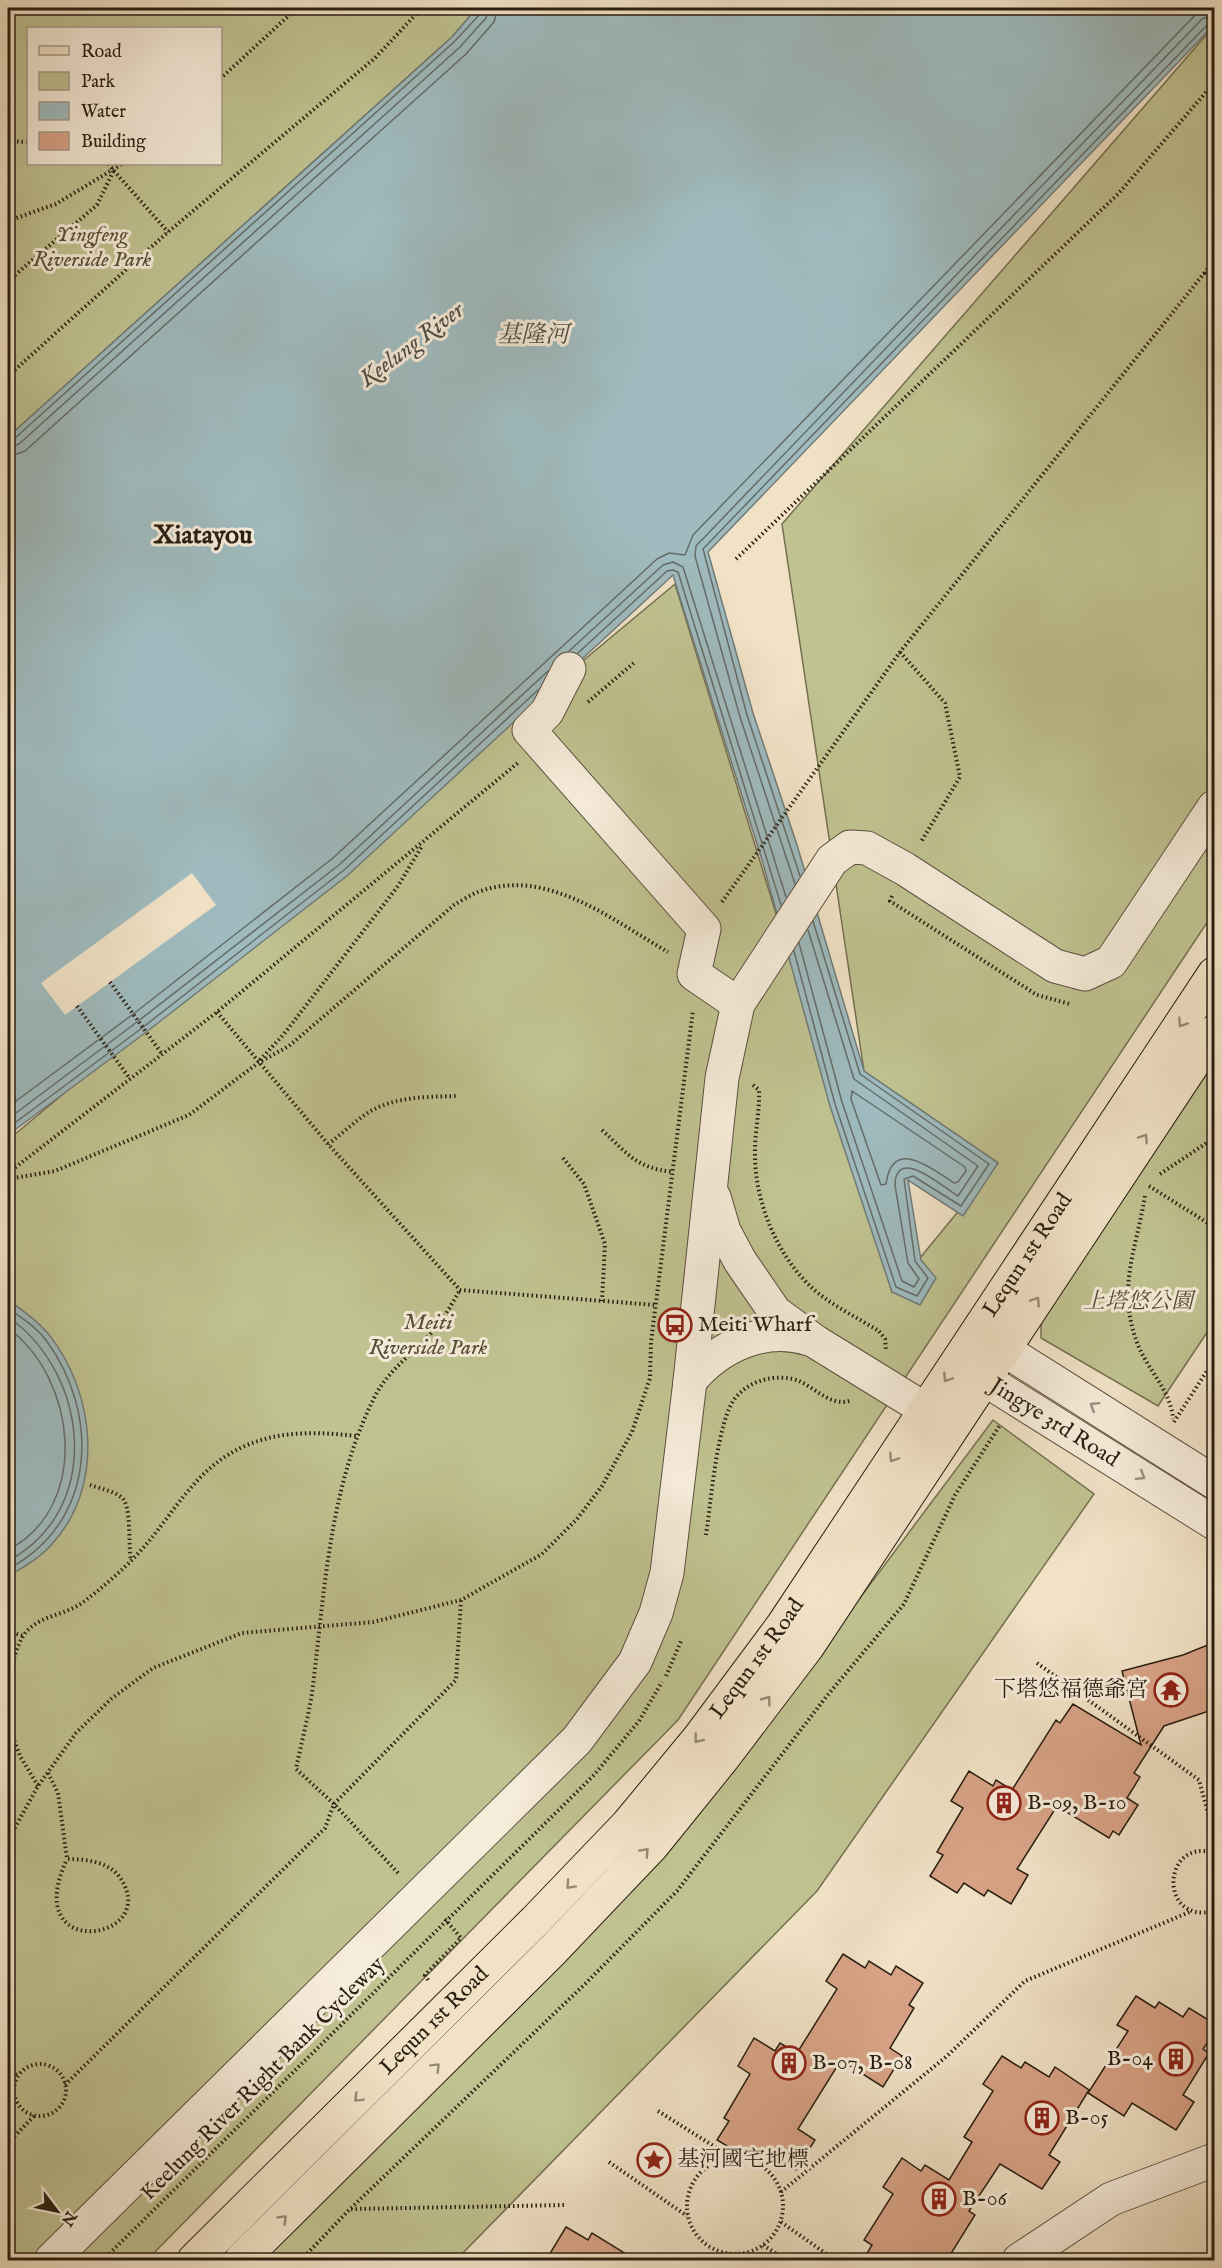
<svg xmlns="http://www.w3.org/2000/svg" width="1222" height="2268" font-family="'IM FELL English','Noto Serif TC',serif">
<rect width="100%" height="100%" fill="#f1e2c6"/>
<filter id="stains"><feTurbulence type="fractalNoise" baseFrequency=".00333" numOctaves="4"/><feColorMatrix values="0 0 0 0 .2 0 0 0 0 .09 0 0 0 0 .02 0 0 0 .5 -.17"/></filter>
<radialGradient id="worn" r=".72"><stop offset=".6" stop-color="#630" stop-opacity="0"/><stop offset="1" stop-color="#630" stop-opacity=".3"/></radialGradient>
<path fill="#c0c291" stroke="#747051" stroke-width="1.5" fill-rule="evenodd" d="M8,8H477L452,37L8,437ZM28,28H220V164H28Z
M1214,26V912L678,1720L147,2260H8V1140L675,584L892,1292L998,1163L864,1071L782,524Z
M1214,1052V1322L1158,1406L1041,1338V1313Z
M993,1420L1094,1494L817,1891L456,2260H260L691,1824Z"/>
<path fill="#9fbbbf" stroke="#707c79" stroke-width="1.5" d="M477,8H1214V25L708,552L753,713L797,845L864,1071L998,1163L963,1216L908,1180L921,1260L936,1278L920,1305L892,1292L830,1106L762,860L673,575L348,875L145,1033L8,1135V437L452,37Z
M8,1300C22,1310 39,1322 50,1336C95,1394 105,1486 52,1544C41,1557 23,1568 8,1576Z"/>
<path fill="#f1e2c6" d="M192,873L216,905L65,1015L41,983Z"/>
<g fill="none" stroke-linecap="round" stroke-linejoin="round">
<path stroke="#646c68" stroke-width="1.5" d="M8,441L14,439L455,41L480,14L481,8
M8,448L19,444L460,47L486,18L489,8
M8,457L25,451L466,54L494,22L498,8
M569,651L663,565L673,562L683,567L786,897
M578,653L667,571L673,570L678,572L781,905
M800,876L747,715L703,549L1208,24L1214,22
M795,884L740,717L695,556L696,546L1202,19L1214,14
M799,943L842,1102L902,1281L914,1287L919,1279L908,1263L895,1185C896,1144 945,1189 958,1196L978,1166L854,1079L808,930
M794,951L835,1104L896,1287L917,1296L928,1278L915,1261L904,1179L913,1176L961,1206L989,1164L860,1074L813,921
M852,1091L965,1167L966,1171L958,1182L954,1183C933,1169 892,1136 886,1184L881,1185L851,1099Z
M8,1107L132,1015L333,858L657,559L669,553L685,555L693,535L1202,8
M8,1119L137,1022L339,865L548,671
M8,1128L142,1028L344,870L538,690
M8,1308C21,1317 36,1327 46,1340C101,1415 96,1523 8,1569
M8,1317C89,1373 104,1510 8,1561
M8,1328C76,1378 92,1506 8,1550"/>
</g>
<path fill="#d8a387" stroke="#291e11" stroke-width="1.5" d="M1215,1642V1709L1164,1726L1134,1773L1140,1777L1127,1798L1138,1805L1119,1835L1113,1831L1109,1838L1057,1806L1017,1869L1028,1875L1011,1904L988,1890L984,1896L964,1883L957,1893L930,1876L943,1855L937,1852L963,1808L951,1801L969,1771L993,1786L996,1780L1012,1790L1056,1720L1060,1723L1073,1704L1141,1745L1122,1671L1183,1655Z
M843,1954L865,1968L869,1961L891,1975L896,1966L923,1983L909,2005L914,2008L890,2048L902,2056L883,2087L841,2060L798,2129L815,2140L796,2170L751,2146L744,2156L717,2140L729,2121L724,2118L750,2074L738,2066L754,2038L775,2051L780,2043L797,2053L837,1989L826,1981Z
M1136,1996L1155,2008L1159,2002L1183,2017L1189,2008L1215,2024V2031L1203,2049L1209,2053L1183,2095L1194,2102L1176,2130L1132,2103L1124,2116L1088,2093L1128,2031L1117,2025Z
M1002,2056L1021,2068L1025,2062L1049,2077L1055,2067L1089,2090L1049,2155L1060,2162L1042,2189L1000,2164L969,2211L975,2215L947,2260H863L872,2245L864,2240L893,2194L883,2187L902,2158L921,2171L925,2165L949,2180L972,2142L964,2137L993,2091L983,2084Z
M566,2227L588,2240L592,2233L636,2260H546Z"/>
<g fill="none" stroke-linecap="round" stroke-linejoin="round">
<defs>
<g id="minor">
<path d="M569,669L547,712L529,730L704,929L694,974L738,1004"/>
<path d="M714,1197L724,1231L740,1261L775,1312L816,1342L949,1424"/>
<path d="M976,1347L1003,1349L1214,1482"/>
<path id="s1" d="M971,1354L984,1379L1214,1523"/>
<path d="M690,1381C719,1346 764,1325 809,1339"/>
<path d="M51,2260L577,1740L635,1662L656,1613L667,1573L690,1381L722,1078L738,1004L832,860L850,847L867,848L905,869L1055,966L1085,974L1111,962L1214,807"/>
<path d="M1019,2260L1111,2199L1214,2160"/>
</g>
<g id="major">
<path id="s2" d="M194,2260L535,1921L628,1824L699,1738L783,1625L1214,974"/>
<path d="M241,2260L554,1949L652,1846L723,1758L808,1646L1214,1032"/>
</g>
</defs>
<use href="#minor" stroke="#5b4f3e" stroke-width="35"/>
<use href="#major" stroke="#291e11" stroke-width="35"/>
<path stroke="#291e11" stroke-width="4" stroke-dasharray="1.5 3" stroke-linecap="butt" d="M220,79L297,8
M8,141L28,142
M108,164L168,232
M8,221L56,204L122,164
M1204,273L1214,280
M8,281L97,205L114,170
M8,376L168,232L375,58L422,8
M736,559L1118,194L1214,83
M900,652L945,703L960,777L921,842
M588,702L635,662
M892,896L890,901L1037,995L1070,1004
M722,902L900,652L1214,261
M110,982L162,1054
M77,1006L130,1079
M217,1012L328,1144L460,1290L656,1305
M260,1060L284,1034L398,886L422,846
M753,1085L759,1090C760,1113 754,1135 755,1158C756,1204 777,1254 810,1286C827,1303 858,1318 879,1331L885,1339L886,1349
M602,1130C628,1154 636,1168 673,1172
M328,1144C342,1134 355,1121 369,1112C396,1096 428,1097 457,1096
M563,1158L584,1184L605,1244L602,1301
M8,1173L217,1012L519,762
M1160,1174L1214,1138
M8,1179L55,1171L189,1115L258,1063L289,1046L454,905C461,901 470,895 478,892C546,866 612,920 668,952
M1149,1186L1214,1227
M1145,1196C1136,1251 1116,1289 1138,1345C1148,1370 1171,1391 1173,1419
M1174,1422L1214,1360
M90,1485C99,1488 113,1491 121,1497C132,1504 128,1546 131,1561
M706,1535C711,1503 717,1419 736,1397C745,1387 754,1382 767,1379C776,1377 790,1377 799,1381C817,1389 832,1408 852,1400
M8,1631L23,1636
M1037,1663L1199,1780L1214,1835
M666,1676L681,1641
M8,1712C10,1687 10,1658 23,1636C37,1615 64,1616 82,1603C106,1585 130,1564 149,1541C178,1506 200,1465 245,1446C281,1430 319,1432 357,1436
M8,1724L20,1756L38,1786
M48,1773L58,1793L67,1859C87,1859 110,1862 121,1879C161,1941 18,1963 67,1859
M8,1840L38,1786L76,1733L111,1699L153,1668L242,1633L373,1622L461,1600L542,1554L577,1519L602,1486L632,1432L650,1378L651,1342L693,1010
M1214,1853C1162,1837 1158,1925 1214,1911
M398,1873L334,1804L296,1769C301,1744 308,1719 312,1693C325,1592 328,1490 375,1396C390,1367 419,1350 438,1325C447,1314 453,1301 460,1290
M428,1980L425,1975L461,1938L445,1919
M14 2090a26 26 0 1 1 52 0a26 26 0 1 1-52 0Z
M8,2069L18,2076
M65,2085L325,1828L334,1804L456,1680L461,1600
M658,2111L731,2157
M8,2143L34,2116
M687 2206a48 48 0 1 1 96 0a48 48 0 1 1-96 0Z
M609,2162L687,2216
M781,2192L947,2056L1025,1981L1192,1911
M351,2209L566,2205
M781,2222L835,2260
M763,2245L786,2260
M103,2260L594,1775L639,1721L662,1682
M301,2260L350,2209L586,1983L677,1891L826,1697L904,1604L955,1495L1000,1425
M731,2260L735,2254"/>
<use href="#minor" stroke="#f6ecda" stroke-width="33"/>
<use href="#major" stroke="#f1e2c6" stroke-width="33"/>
</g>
<defs><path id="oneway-chevron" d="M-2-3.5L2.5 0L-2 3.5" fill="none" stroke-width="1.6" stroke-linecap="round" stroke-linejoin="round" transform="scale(1.5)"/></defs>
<g stroke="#978a75">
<use href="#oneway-chevron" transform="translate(1182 1023) rotate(124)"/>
<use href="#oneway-chevron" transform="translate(1144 1138) rotate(-56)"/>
<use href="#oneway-chevron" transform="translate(1036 1301) rotate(-56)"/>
<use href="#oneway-chevron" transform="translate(947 1378) rotate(124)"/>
<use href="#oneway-chevron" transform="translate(893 1458) rotate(123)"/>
<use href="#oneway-chevron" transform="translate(767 1700) rotate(-53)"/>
<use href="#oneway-chevron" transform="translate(698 1739) rotate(128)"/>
<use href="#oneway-chevron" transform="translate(645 1852) rotate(-47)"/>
<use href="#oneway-chevron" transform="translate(570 1885) rotate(133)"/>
<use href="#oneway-chevron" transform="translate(436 2067) rotate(-45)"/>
<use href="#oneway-chevron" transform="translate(358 2098) rotate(135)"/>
<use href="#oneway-chevron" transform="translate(283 2219) rotate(-45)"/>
</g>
<g stroke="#9a8f80">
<use href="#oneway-chevron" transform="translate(1094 1406) rotate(-148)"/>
<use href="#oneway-chevron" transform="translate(1141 1476) rotate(32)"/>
</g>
<defs>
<symbol id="bus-ring" viewBox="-11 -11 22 22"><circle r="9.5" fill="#f6ecda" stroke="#8f2418" stroke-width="1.5"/><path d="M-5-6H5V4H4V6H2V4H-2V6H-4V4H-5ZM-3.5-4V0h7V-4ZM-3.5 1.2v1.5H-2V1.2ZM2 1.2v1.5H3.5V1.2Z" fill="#8f2418"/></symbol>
<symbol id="temple-ring" viewBox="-11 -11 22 22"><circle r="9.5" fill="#f6ecda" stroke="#8f2418" stroke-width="1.5"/><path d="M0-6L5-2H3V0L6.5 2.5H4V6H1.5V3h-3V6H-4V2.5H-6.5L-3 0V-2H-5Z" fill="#8f2418"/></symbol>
<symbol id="building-ring" viewBox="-11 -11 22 22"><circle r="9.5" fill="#f6ecda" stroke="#8f2418" stroke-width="1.5"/><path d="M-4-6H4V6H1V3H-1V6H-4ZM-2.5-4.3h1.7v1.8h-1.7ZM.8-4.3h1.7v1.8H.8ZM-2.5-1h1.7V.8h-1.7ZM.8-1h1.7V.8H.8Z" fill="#8f2418"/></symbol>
<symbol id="sight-ring" viewBox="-11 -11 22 22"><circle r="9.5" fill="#f6ecda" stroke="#8f2418" stroke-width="1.5"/><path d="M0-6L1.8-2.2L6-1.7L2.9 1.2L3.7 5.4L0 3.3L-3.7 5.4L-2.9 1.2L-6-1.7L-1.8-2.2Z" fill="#8f2418"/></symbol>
</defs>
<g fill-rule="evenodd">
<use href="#bus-ring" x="656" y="1306" width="38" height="38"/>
<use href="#temple-ring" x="1152" y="1671" width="38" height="38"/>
<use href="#building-ring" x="985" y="1784" width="38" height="38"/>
<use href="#building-ring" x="1157" y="2040" width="38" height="38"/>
<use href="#building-ring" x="770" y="2044" width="38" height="38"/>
<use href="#building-ring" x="1023" y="2099" width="38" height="38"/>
<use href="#sight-ring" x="635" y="2141" width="38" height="38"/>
<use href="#building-ring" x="920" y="2180" width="38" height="38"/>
</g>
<g text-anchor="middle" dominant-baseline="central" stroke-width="6" stroke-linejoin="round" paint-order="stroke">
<g font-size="22" font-style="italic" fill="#564f37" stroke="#f6ecda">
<text x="92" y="235">Yingfeng<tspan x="92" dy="25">Riverside Park</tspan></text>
<text x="1138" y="1302">上塔悠公園</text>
<text x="428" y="1323">Meiti<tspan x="428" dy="25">Riverside Park</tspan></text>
</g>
<g font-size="22" fill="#291e11" stroke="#f6ecda">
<text stroke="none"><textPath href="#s2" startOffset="1311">Lequn 1st Road</textPath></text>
<text stroke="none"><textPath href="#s1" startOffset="111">Jingye 3rd Road</textPath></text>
<text stroke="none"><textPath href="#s2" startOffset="825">Lequn 1st Road</textPath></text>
<text stroke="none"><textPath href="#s2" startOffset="339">Lequn 1st Road</textPath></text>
<text transform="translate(263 2079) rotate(-45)">Keelung River Right Bank Cycleway</text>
</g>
<g font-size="22" fill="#291e11" stroke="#f6ecda" text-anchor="start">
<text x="698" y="1325">Meiti Wharf</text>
<text x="1148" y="1690" text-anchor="end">下塔悠福德爺宮</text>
<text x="1027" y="1803">B-09, B-10</text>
<text x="1153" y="2059" text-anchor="end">B-04</text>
<text x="812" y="2063">B-07, B-08</text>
<text x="1065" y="2118">B-05</text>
<text x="677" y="2160">基河國宅地標</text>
<text x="962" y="2199">B-06</text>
</g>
<g font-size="24" font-style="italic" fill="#4c4d45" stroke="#f6ecda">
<text x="533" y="335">基隆河</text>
<text transform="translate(412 345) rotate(-37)">Keelung River</text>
</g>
<g font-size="26" font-weight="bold" fill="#291e11" stroke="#f6ecda">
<text x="203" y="535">Xiatayou</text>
</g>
</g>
<rect width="1222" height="2268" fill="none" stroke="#f1e2c6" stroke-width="30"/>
<rect x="9" y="9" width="1204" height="2250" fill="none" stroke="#291e11" stroke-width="3"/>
<rect x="15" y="15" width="1192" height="2238" fill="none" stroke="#291e11" stroke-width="1.5"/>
<rect x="27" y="27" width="195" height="138" fill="#f6ecda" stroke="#a49a8a" stroke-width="1.5"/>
<rect x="39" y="46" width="30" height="9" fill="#f1e2c6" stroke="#a49a8a" stroke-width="1.5"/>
<text x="81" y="57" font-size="18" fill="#291e11">Road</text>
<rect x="39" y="72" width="30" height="18" fill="#c0c291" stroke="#a49a8a" stroke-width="1.5"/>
<text x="81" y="87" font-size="18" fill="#291e11">Park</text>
<rect x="39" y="102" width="30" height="18" fill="#9fbbbf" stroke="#a49a8a" stroke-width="1.5"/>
<text x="81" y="117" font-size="18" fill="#291e11">Water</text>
<rect x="39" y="132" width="30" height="18" fill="#d8a387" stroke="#a49a8a" stroke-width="1.5"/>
<text x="81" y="147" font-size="18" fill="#291e11">Building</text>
<g transform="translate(57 2211) rotate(122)" stroke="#f6ecda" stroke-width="4.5" paint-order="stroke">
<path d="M0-4.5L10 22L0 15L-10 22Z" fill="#291e11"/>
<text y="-9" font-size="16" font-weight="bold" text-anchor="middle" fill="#291e11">N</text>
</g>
<rect width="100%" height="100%" filter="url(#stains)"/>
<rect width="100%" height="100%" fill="url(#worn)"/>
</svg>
